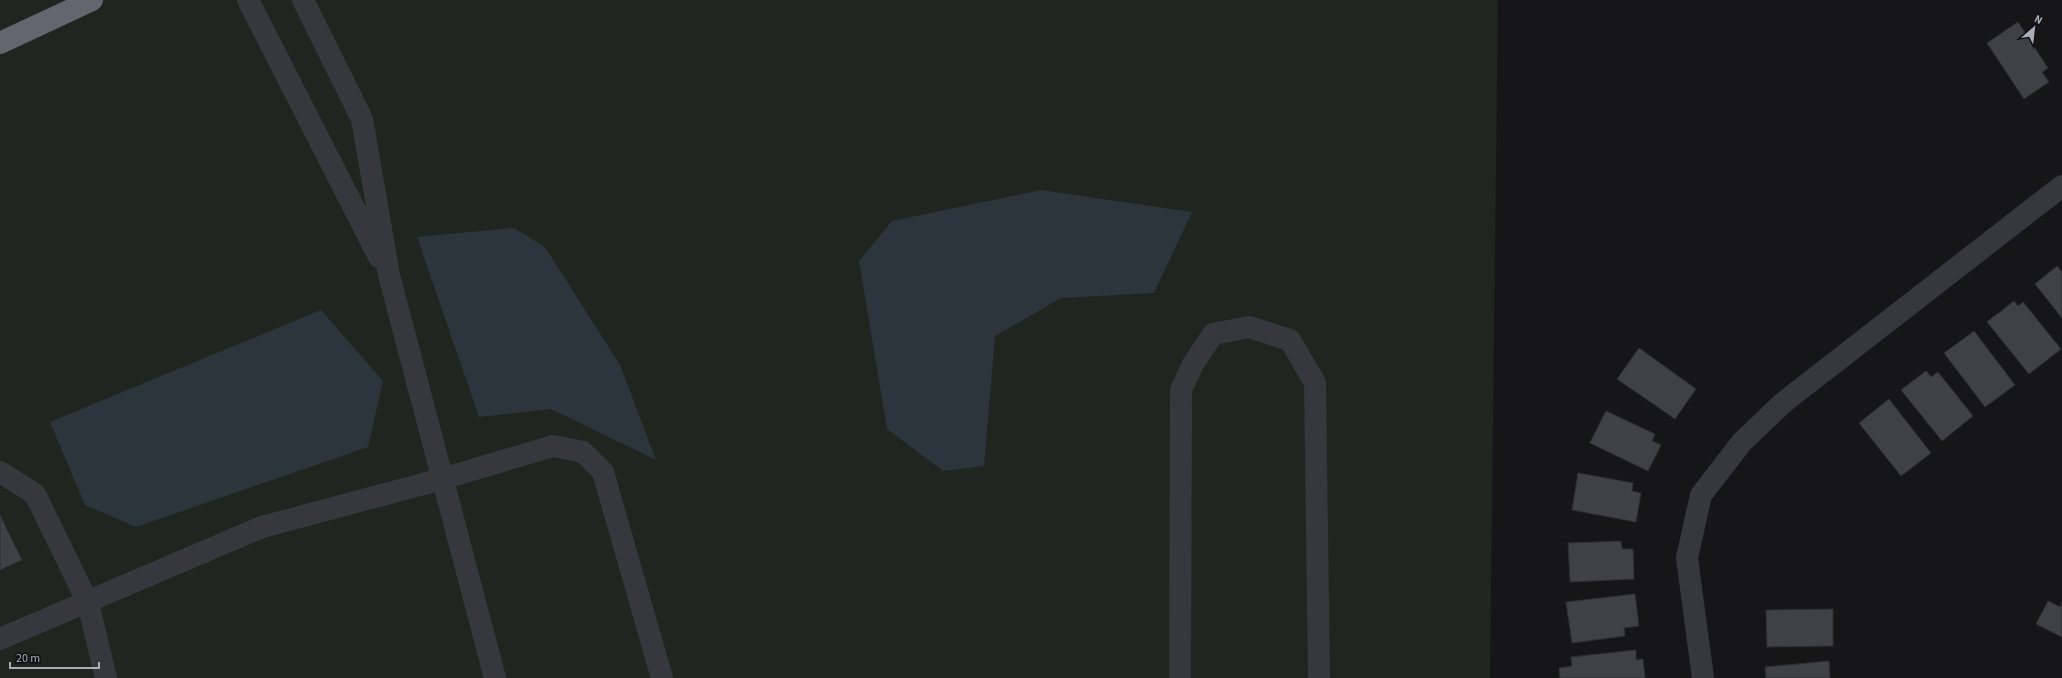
<svg xmlns="http://www.w3.org/2000/svg" width="2062" height="678" font-family="'Source Sans 3',sans-serif">
<rect width="100%" height="100%" fill="#161618"/>
<path fill="#1e261f" d="M0,0H1498L1490,678H0Z"/>
<path fill="#2c353c" d="M1041,190L1192,212L1154,293L1061,298L995,336L984,466L943,471L887,429L859,261L892,221Z
M514,228L545,247L620,365L656,460L551,409L479,417L417,237Z
M321,310L383,381L368,447L136,527L85,505L50,422Z"/>
<path fill="#404145" stroke="#303034" d="M2018,22L2048,68L2042,72L2049,82L2024,99L1987,43Z
M2057,266L2062,272V318L2035,284Z
M2014,301L2018,306L2023,302L2061,349L2029,374L1987,322Z
M1974,331L2015,385L1985,407L1944,353Z
M1639,348L1696,389L1675,419L1617,379Z
M1926,371L1931,377L1938,372L1973,416L1942,441L1901,390Z
M1889,399L1931,453L1901,476L1859,423Z
M1606,411L1655,434L1652,441L1661,445L1648,471L1590,443Z
M1578,473L1633,483L1632,491L1641,493L1636,522L1572,510Z
M0,515L22,560L0,570Z
M1621,541L1622,549H1633L1634,579L1570,582L1568,543Z
M1635,594L1639,626L1624,628L1625,636L1572,643L1566,602Z
M2048,601L2060,607L2062,602V637L2036,624Z
M1833,609V646L1767,647L1766,610Z
M1636,650V660L1643,659L1645,678H1560L1559,668L1572,666L1571,657Z
M1829,661L1830,678H1766L1765,667Z"/>
<g fill="none" stroke-linecap="round" stroke-linejoin="round">
<path stroke="#37383d" stroke-width="22" d="M248,0L379,257
M303,0L362,119L389,275L495,678
M0,472L35,494L88,603L106,678
M0,639L262,527L442,479L553,446L583,452L603,472L662,678
M1180,678L1181,390L1193,364L1213,334L1249,327L1290,340L1315,383L1319,678
M1703,678L1687,558L1701,495L1742,442L1784,402L2062,186"/>
<path stroke="#63666e" stroke-width="22" d="M0,43L92,0"/>
</g>
<g transform="translate(2034 28) rotate(28)" stroke="#111113" stroke-width="3" paint-order="stroke">
<path d="M0-3L7 15L0 10L-7 15Z" fill="#a8adb8"/>
<text y="-6" font-size="11" font-weight="bold" text-anchor="middle" fill="#a8adb8">N</text>
</g>
<path d="M10 662v6h89v-6" fill="none" stroke="#a8adb8" stroke-width="2"/>
<text x="16" y="662" font-size="12" fill="#a8adb8" stroke="#111113" stroke-width="3" paint-order="stroke">20 m</text>
</svg>
